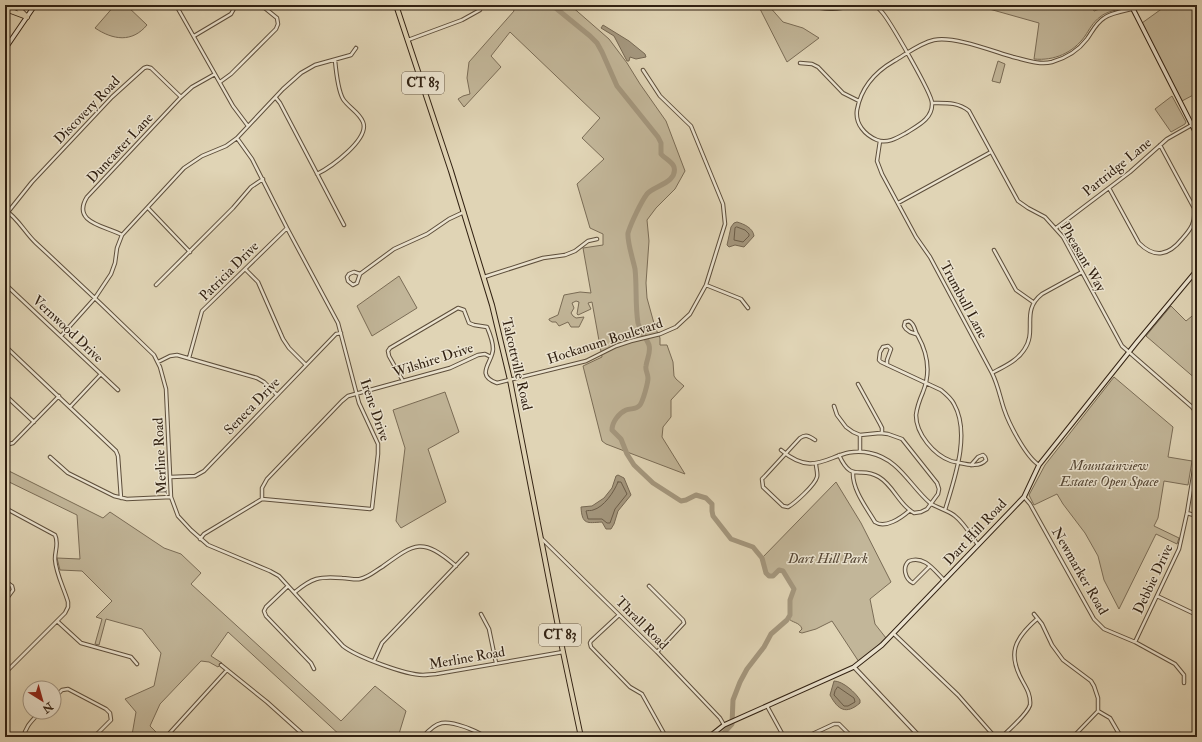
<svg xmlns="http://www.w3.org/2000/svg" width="1202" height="742" font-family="'IM FELL Double Pica',serif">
<rect width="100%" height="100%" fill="#e0d4b5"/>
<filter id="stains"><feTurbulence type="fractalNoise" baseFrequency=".005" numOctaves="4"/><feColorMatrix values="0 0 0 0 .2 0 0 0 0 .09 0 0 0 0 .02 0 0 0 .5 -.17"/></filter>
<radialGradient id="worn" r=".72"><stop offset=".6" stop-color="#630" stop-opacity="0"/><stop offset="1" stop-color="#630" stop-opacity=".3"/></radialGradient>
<path fill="#c2b699" stroke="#7a6c56" d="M115,5H126L147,25C132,43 113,40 95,28Z
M512,5H570L609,39L627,63L640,84L666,121L685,171L675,189L656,208L647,220L649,241L646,283L647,298L655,327L660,338V345H667L673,362L674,376L676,379L684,386L671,400V417L663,427L662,437L685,474L606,444L602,441L583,366L602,357L592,302L588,303L591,309L578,315L577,314L579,302L576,301L572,303L574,308L571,313L573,316L576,318L584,317L579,327H571L568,322L559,326L556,322H552L549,320V319L558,315L564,295L580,292L591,293L583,248L603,245V234L590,228L577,184L604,159L582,138L600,118L510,32L491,56L501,67L464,107L458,99L463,96L470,94L467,78L469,62L514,11Z
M758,5H768L783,22L803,28L819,38L787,62Z
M975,5H1091L1094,11L1111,5H1127V6L1126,8C1117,10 1107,11 1100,17C1093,22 1089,30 1085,36C1073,53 1054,61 1034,59L1039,23Z
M1167,5H1197V93L1182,101L1142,23Z
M998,61L1005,64L1000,83L992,81Z
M1172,96L1186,122L1185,124L1171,132L1155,109Z
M399,276L417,308L372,336L357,306Z
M1171,306L1186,321L1197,312L1196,368L1197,380L1146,336Z
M1114,377L1173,427L1168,457L1192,461L1188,485L1164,481L1158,518L1154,526L1179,538L1177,544L1156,534L1119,609L1104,580L1098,556L1085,533L1063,504L1057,494L1034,505L1029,495L1045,465Z
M445,392L459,432L428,449L446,502L401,528L396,521L405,448L393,410Z
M5,469L103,518L110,512L164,548L181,554L201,573L191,584L341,721L375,686L406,711L398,737H342L228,632L211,656L222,663L218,667L209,662L201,661L160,704L150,726L161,737H130L132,735L136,712L125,699L154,686L161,653L142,629L106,619L99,645L95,644L102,619L96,617L112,601L82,571L60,570L57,558L80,559L77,515L5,480Z
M836,482L861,523L891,582L870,599L875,624L886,638L871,652L859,662L832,621L816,629L802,633L799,632L802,629C800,622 792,623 788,618L790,611V598L794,590L793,586L782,570L778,571L772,577L768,576L762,558Z"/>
<path fill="#a4977e" stroke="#766853" d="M603,25L629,41L645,54L646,57L636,59L630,57L629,61H627L614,36L601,28Z
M737,222C744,224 753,228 754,236L744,247L735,245L729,247L727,245L731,227L734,223Z
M618,475L624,478L631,495L618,511L614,524L611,529H606L602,522C587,523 582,525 581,507L592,506L604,498L612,488L616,476Z
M834,681C843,681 856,693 860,700V703C846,715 838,710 830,695Z"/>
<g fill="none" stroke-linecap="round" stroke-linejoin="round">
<path stroke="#6a5c48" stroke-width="1" d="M737,227L745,230L749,234V236L743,242L734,240L735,228Z
M618,482H621L627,494L615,509L610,523H607L602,519H588L586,511C588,510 591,511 593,510C604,507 614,492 618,482Z
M838,687L854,698L855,702L848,706H844L834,695L835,691Z"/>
<path stroke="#a4977e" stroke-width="5" d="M552,5L590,36L597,43L602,52L617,86L658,137L661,143V154C665,159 672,161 674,167C678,183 653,186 647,194C641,202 631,223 628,233C627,242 633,259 635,269C637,287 635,305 638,323C640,331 646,337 649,345C651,353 647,358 646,366C645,370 648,374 648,378C648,383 643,401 640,405C636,410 631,408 626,410C619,413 612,422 612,430L621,439L627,454L634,465L653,483L681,501L686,500L696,495L706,498L712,504V511L713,516L731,539L753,547L762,558L766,573L769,576H773L779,570L783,571L794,589L790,600V615L787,620L771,634L764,647L747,669L740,682L733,700L732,724L720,737"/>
<defs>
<path id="minor" d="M155,5L160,7L165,5
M170,5L177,7L233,106L248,126
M810,5C826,11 839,9 855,5
M871,5C875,6 879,8 881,11C889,19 932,94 932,103C933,119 917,126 906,133C897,138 887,144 877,140C865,135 855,124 857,110C861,88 875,72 894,61C906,54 920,43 934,40C955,36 992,51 1013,57C1026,60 1039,65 1052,62C1066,58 1078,51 1087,39C1092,32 1096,23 1104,18C1111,13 1123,11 1132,9
M194,36L231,14L236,5
M408,40L462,20L480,10L482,5
M800,63L812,64L818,67L843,93L859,101
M220,82L231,74L276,29L278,24L277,18L261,5
M276,98L280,103L344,225
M933,103C946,103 958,102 969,111L1018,201L1028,208L1045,217L1063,237L1122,346L1192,407L1197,414
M880,141L877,161L882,174L916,237L930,257L992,373C998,385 1000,397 1004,409C1009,424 1026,457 1039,465
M317,174C331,167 370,139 363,122C359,112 349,108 343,99C338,90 336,71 335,60
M1109,188L1139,243C1155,259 1169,255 1182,239C1191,229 1196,222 1194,208L1160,145
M898,203L991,152
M148,208L190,252
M5,210C18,218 25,233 36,243C76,280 115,317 154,355L160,367L166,389L171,497L178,516L191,530L208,545L270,571L279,576L343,646C357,657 406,675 423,675C427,675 432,674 436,674L563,652
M8,212L32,182L112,97L144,68L147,67L151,68L181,97
M1056,228L1130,172L1167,139L1197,122
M122,235C106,226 71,223 87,197L181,97L192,87L215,74
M994,250L1016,290L1033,302
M245,269L258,282L283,339L289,348L306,365
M360,274L354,272L349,274L347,277L348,281L353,285L357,283L360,274L394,249L427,234L449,219L464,212
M484,277L543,258L565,255L575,251L588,241L597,239
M5,284L118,390
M156,285L233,208L251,187L263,179
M706,285L741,299L748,308
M916,334L910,332L906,329L904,326L905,322L909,321C916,325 914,331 918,336C928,354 931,372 923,392C920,399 917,407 916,415C916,434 934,455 951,461C954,462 958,462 960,463C969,465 980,467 986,460L985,457L983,455L978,457L971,465
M61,336L95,298L111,274L115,263L117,248L122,235L184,168L202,156L226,146L237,138L283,89L301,73L315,65L351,55L356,48
M5,346L116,451L118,456L121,498
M189,358L202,311L287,228
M158,362L170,356L177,355L257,378L264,382L277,395
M887,365V360L891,349L888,346L883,347L880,352L879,360L881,362L941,390C946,394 951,398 954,404C971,434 954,480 945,510
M992,373C1003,367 1017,361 1024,350C1038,331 1020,311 1042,294L1082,272
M403,381L389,356L388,351L390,348L458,308L464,310L469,323L474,325L487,327C490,334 493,342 493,349C493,362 474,375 497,383L586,361L616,346L631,341L660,334L676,327L690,314L706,285L725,224L723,204L691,126L660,96L643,70
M858,384L880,424L882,428V433
M5,395L34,422
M834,406L837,415L846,427L853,432L860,435L880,433L888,434L902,439L937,483L939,489L938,494L927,509L921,512L914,513C899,505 894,486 879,477C860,465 852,484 839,455
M70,407L101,374
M860,435V451
M815,440C809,436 806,434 800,438L765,476L762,479L763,487L783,506L788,507C795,503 815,485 817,477C818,473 816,468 816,464
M5,445L13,443L59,396
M781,450C820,483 832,444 870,453C899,459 910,486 930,503C937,508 948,510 955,516C964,523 971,535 978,545
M50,457L68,473L114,496L127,499L171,497
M853,472C852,489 866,507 875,522C885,529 901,518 909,511
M171,477L195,476L204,471L336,334L341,333
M1024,497L1030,504L1094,619L1104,629L1135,642L1175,664L1184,675V683
M262,499V488L267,479L342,401L348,396L450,368L478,355L485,354L491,357
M5,508L55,535C59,543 55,550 55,559C56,574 64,588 68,602V607L65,613L5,673
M1187,513L1197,516
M200,539L204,534L262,499L370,509L372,508L378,454V444L359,403L338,323L287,228L252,159L237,138
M542,539L657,652L720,718L724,725
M930,566L913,583C905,579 902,567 909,561C924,555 934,570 944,580
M5,581L12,586L13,590L5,601
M288,586L266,607L264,611L266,616L311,663L314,669
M649,586L683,620L684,623L657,652
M295,592C312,578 319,576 342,578C348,578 355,580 360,579C369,577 375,571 382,567C415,543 422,537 456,566
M1157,596L1197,615
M481,614L489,629L496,663
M1034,614L1042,624L1052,645L1063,660L1091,681L1094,686L1098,698V711L1073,737
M619,615L591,641L590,643L591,647L630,687L642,694L666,737
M57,621L81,643L131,657L137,664
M894,634L958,695L995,737
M1135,642L1179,549L1187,513L1197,452
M374,661L382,643L467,554
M221,665L267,702L306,737
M54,698L62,690L68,689L106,709L110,713L111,720L94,737
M767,706L784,737
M1098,711L1110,718L1121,737
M24,737C25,726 33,720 40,712
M166,737L227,670
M423,737C437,720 445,720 465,727C472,730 479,732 485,737
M806,737L834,724H839L852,737
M1002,737C1009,729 1027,715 1030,705C1031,696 1027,689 1023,682C1007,654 1014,639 1037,619
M1196,737L1197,736"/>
<path id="tertiary" d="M854,667L920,737"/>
<path id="secondary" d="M1131,5L1197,135
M5,49L35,5
M709,737L724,725L854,667L882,645L1024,497L1039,465L1137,342L1197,270"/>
<path id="primary" d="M396,5L451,171L492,305L510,380L563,652L581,737"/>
<path id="motorway" d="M15,5L27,17
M5,11H11L27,17"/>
</defs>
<use href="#minor" stroke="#5d4e3b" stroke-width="4.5"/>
<use href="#tertiary" stroke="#5d4e3b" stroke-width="5"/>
<use href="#secondary" stroke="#312112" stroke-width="5.5"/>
<use href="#primary" stroke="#312112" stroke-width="6"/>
<use href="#motorway" stroke="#312112" stroke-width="6"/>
<use href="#minor" stroke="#ebe3cf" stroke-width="2.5"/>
<use href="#tertiary" stroke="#ebe3cf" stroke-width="3"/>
<use href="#secondary" stroke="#ebe3cf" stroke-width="3.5"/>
<use href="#primary" stroke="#e0d4b5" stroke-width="4"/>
<use href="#motorway" stroke="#e0d4b5" stroke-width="4.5"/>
</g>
<g text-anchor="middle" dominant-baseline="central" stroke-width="3" stroke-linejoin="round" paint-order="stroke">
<g fill="#ebe3cf" stroke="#695b4b" stroke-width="1">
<rect x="402" y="72" width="42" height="22" rx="3"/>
<rect x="539" y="624" width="42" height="22" rx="3"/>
</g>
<g font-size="13" font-weight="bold" fill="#312112">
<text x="423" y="83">CT 83</text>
<text x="560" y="635">CT 83</text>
</g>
<g font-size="14" fill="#312112" stroke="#ebe3cf">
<text transform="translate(87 110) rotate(-46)">Discovery Road</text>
<text transform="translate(120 148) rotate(-47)">Duncaster Lane</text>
<text transform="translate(1117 167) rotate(-39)">Partridge Lane</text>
<text transform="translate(1083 257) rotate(60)">Pheasant Way</text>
<text transform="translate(229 271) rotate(-45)">Patricia Drive</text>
<text transform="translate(964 300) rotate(62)">Trumbull Lane</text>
<text transform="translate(68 329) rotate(43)">Vernwood Drive</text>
<text transform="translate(605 341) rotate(-18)">Hockanum Boulevard</text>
<text transform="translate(433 360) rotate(-18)">Wilshire Drive</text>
<text transform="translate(517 364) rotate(77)">Talcottville Road</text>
<text transform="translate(252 406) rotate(-46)">Seneca Drive</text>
<text transform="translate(375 410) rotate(71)">Irene Drive</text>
<text transform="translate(160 456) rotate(-93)">Merline Road</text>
<text transform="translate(975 532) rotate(-47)">Dart Hill Road</text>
<text transform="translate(1080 571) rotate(60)">Newmarker Road</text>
<text transform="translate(1153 579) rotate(-65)">Debbie Drive</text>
<text transform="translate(642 623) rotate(45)">Thrall Road</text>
<text transform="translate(467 658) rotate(-10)">Merline Road</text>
</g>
<g font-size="14" font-style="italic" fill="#554634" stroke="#ebe3cf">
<text x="1109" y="465">Mountainview<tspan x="1109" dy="16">Estates Open Space</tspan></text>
<text x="828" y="558">Dart Hill Park</text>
</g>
</g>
<rect width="1202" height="742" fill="none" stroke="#e0d4b5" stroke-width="20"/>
<rect x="6" y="6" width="1190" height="730" fill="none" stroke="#312112" stroke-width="2"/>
<rect x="10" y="10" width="1182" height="722" fill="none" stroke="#312112"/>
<g transform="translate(42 700) rotate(143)"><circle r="19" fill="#ebe3cf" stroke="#a19583"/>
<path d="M0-3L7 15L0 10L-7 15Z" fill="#8f2418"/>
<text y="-6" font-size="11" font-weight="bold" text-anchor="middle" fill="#312112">N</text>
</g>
<rect width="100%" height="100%" filter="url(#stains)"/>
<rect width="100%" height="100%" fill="url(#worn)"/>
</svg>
